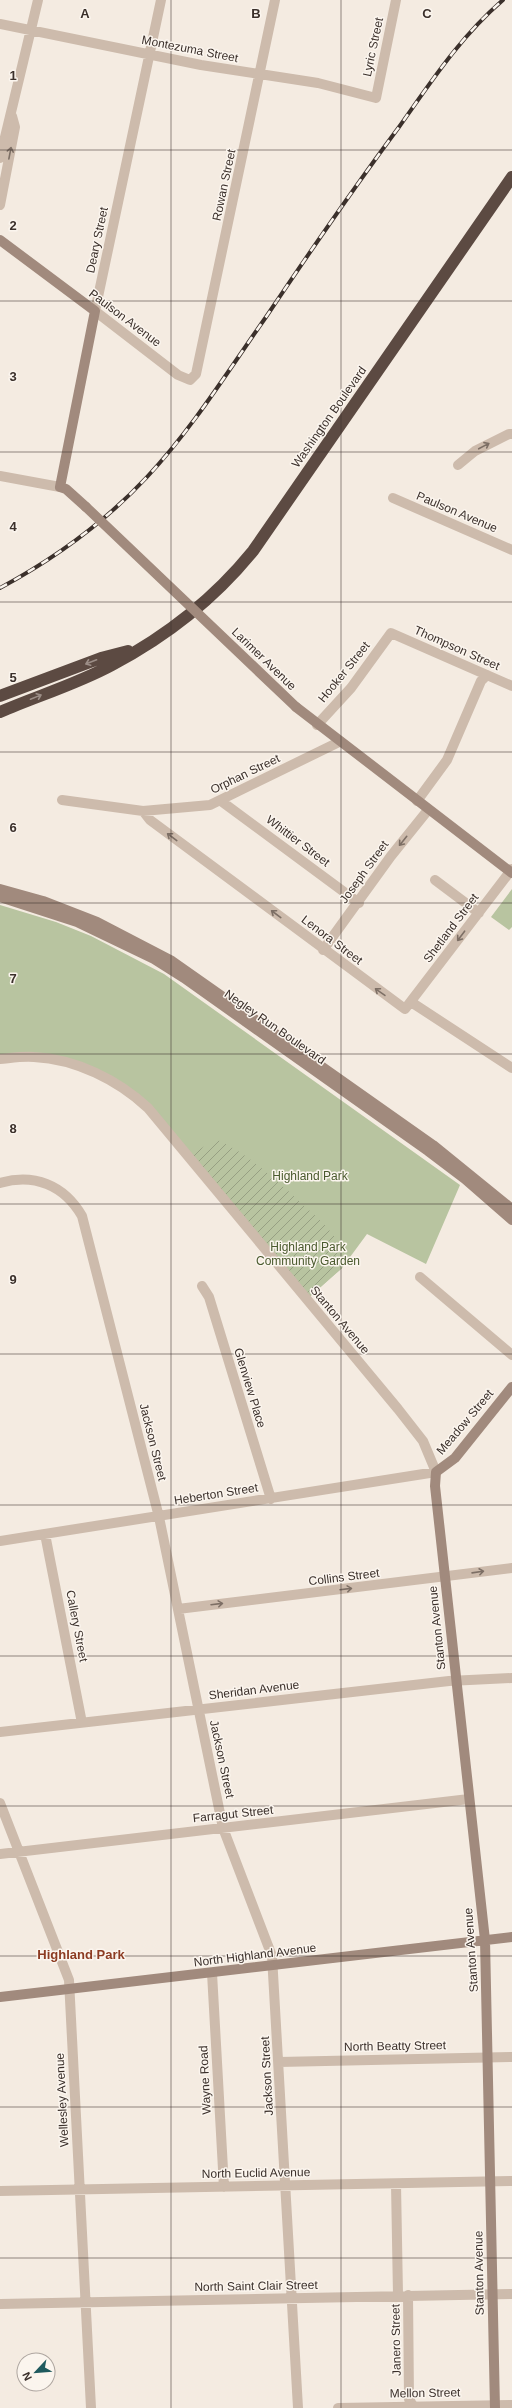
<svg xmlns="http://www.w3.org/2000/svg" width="512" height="2408" font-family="Arial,sans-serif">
<defs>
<pattern id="garden-furrows" width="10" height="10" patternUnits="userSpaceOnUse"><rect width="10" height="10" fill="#b8c4a0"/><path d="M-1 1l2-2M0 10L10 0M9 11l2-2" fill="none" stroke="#97a083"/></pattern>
</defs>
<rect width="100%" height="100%" fill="#f4ebe1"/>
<path fill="#b8c4a0" d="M512,889V927L509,930L491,917Z
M0,905L56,922L91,936L164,974L460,1185L426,1264L367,1234L342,1268L306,1300L166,1128L102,1076L34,1057L0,1059Z"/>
<path fill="url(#garden-furrows)" d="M216,1139C248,1154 274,1178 299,1201C312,1213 326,1224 336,1239C342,1248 343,1257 342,1268L306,1300L189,1156Z"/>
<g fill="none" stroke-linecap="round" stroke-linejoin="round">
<path stroke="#cdbbac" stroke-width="10" d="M161,0L95,311L178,375L190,380L196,374L275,0
M0,24L201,65L318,83L376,98L396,0
M0,158L38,0
M0,205L15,127L12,116
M458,465L475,451L509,434H512
M0,476L60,487
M393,498L512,550
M317,725L351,688L391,633L512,686
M62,800L143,811L210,805L339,742
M221,801L359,903
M417,801L447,760L481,681L487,675
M143,811L150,820L405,1009L512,869
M435,880L479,913
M323,950L391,856L428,810
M411,1002L512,1068
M0,1059C11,1058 23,1056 34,1057C76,1059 118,1080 148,1108L398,1409L423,1441L436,1472L0,1541
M0,1183C34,1173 64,1185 82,1216L159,1517L223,1828L272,1956L298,2408
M420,1277L512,1355
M202,1286L209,1297L271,1499
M45,1534L82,1723
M178,1609L512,1568
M0,1732L449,1681L512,1678
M0,1803L69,1980L91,2408
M0,1854L469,1799
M212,1973L224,2187
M279,2062L512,2057
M396,2184L398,2295
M0,2191L512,2181
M408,2295L409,2399L414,2408
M0,2304L512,2294
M338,2408L512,2405"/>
<path stroke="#a18a7d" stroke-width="10" d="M0,240L95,311L60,487L66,489L86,507
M296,707L512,873
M0,889L43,901L97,922L172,961L433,1145L512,1209
M0,897L77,922L154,959L184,978L428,1151L465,1179L512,1220
M0,1997L512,1937
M495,2408L485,1940L435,1486L436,1472L455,1458L512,1387"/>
<path stroke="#5c4a42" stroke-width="12" d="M0,696L101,658L128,651
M0,712C37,696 77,684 112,665C167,636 214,599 253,551L512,177"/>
<defs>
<path id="rail" d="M0,588C54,559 105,522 147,477C192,429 228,371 266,317C309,253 353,189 399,127C431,82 460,37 503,0"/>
</defs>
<use href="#rail" stroke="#3b302b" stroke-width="4"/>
<use href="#rail" stroke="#fbf5ee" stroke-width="2.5" stroke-dasharray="8" stroke-linecap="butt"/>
<path stroke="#a18a7d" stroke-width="10" d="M86,507L296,707"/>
</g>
<defs><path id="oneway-shaft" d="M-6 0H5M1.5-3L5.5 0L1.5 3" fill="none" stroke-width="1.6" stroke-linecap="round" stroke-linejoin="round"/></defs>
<g stroke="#7d6f65">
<use href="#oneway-shaft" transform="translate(10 153) rotate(-79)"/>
<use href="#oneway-shaft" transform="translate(484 446) rotate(-28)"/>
<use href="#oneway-shaft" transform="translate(172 837) rotate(-143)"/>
<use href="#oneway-shaft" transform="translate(403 841) rotate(129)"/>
<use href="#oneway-shaft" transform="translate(276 914) rotate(-143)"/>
<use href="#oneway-shaft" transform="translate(461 936) rotate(127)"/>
<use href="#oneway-shaft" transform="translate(380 992) rotate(-145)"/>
<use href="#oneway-shaft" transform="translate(478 1572) rotate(-8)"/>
<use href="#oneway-shaft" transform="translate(346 1589) rotate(-7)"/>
<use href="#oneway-shaft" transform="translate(217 1604) rotate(-7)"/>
</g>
<g stroke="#9c8e87">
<use href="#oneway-shaft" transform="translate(91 662) rotate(159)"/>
<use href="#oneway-shaft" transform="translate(36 697) rotate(-22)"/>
</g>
<path fill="none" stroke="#3b302b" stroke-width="1" stroke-opacity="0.55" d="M171,0V2408M341,0V2408M0,150H512M0,301H512M0,452H512M0,602H512M0,752H512M0,903H512M0,1054H512M0,1204H512M0,1354H512M0,1505H512M0,1656H512M0,1806H512M0,1956H512M0,2107H512M0,2258H512"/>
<g text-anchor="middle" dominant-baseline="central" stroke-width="3" stroke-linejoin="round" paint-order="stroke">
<g font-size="12" fill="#3b302b" stroke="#fbf5ee">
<text transform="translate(373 47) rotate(-78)">Lyric Street</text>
<text transform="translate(190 49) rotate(11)">Montezuma Street</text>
<text transform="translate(224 185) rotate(-78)">Rowan Street</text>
<text transform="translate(97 240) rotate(-78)">Deary Street</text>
<text transform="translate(125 318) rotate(37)">Paulson Avenue</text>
<text transform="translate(329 417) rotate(-55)">Washington Boulevard</text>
<text transform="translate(457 512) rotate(23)">Paulson Avenue</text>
<text transform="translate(457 648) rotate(24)">Thompson Street</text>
<text transform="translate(264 659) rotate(44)">Larimer Avenue</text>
<text transform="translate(344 672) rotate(-51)">Hooker Street</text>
<text transform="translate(245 774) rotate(-26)">Orphan Street</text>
<text transform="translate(298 841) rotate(37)">Whittier Street</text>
<text transform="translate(364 872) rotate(-54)">Joseph Street</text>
<text transform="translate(451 928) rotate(-53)">Shetland Street</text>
<text transform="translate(332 940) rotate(37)">Lenora Street</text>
<text transform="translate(275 1027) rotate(35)">Negley Run Boulevard</text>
<text transform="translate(340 1320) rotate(50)">Stanton Avenue</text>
<text transform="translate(250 1388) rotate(73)">Glenview Place</text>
<text transform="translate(465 1422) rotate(-50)">Meadow Street</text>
<text transform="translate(153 1442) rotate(76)">Jackson Street</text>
<text transform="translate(216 1494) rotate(-9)">Heberton Street</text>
<text transform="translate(344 1577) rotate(-7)">Collins Street</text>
<text transform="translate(77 1626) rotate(79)">Callery Street</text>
<text transform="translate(437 1628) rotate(-96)">Stanton Avenue</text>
<text transform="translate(254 1690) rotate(-7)">Sheridan Avenue</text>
<text transform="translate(222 1759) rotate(78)">Jackson Street</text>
<text transform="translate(233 1814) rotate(-6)">Farragut Street</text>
<text transform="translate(471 1950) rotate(-94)">Stanton Avenue</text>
<text transform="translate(255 1955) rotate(-7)">North Highland Avenue</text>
<text transform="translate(395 2046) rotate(-1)">North Beatty Street</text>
<text transform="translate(267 2076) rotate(-93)">Jackson Street</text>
<text transform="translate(205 2080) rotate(-93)">Wayne Road</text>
<text transform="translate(62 2100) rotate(-93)">Wellesley Avenue</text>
<text transform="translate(256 2173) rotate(-1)">North Euclid Avenue</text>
<text transform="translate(479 2273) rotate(-91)">Stanton Avenue</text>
<text transform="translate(256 2286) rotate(-1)">North Saint Clair Street</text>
<text transform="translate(396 2340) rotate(-91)">Janero Street</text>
<text transform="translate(425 2393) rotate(-1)">Mellon Street</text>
</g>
<g font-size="12" fill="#4a5a2e" stroke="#fbf5ee">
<text x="310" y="1176">Highland Park</text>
<text x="308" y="1247">Highland Park<tspan x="308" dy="14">Community Garden</tspan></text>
</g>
<g font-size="13" font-weight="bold" fill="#8c3b22" stroke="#fbf5ee">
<text x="81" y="1954">Highland Park</text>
</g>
</g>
<g font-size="13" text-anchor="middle" font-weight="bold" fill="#3b302b" stroke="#fbf5ee" stroke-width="3" stroke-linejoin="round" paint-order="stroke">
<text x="85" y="18">A</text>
<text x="256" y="18">B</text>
<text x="427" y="18">C</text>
<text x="13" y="80">1</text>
<text x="13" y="230">2</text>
<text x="13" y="381">3</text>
<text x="13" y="531">4</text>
<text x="13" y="682">5</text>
<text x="13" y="832">6</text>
<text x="13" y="983">7</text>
<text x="13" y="1133">8</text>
<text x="13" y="1284">9</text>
</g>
<g transform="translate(36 2372) rotate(244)"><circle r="19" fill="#fbf5ee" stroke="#aea6a0"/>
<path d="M0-3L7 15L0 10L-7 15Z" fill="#1f5a5e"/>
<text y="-6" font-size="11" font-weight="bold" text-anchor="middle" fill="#3b302b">N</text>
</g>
</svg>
